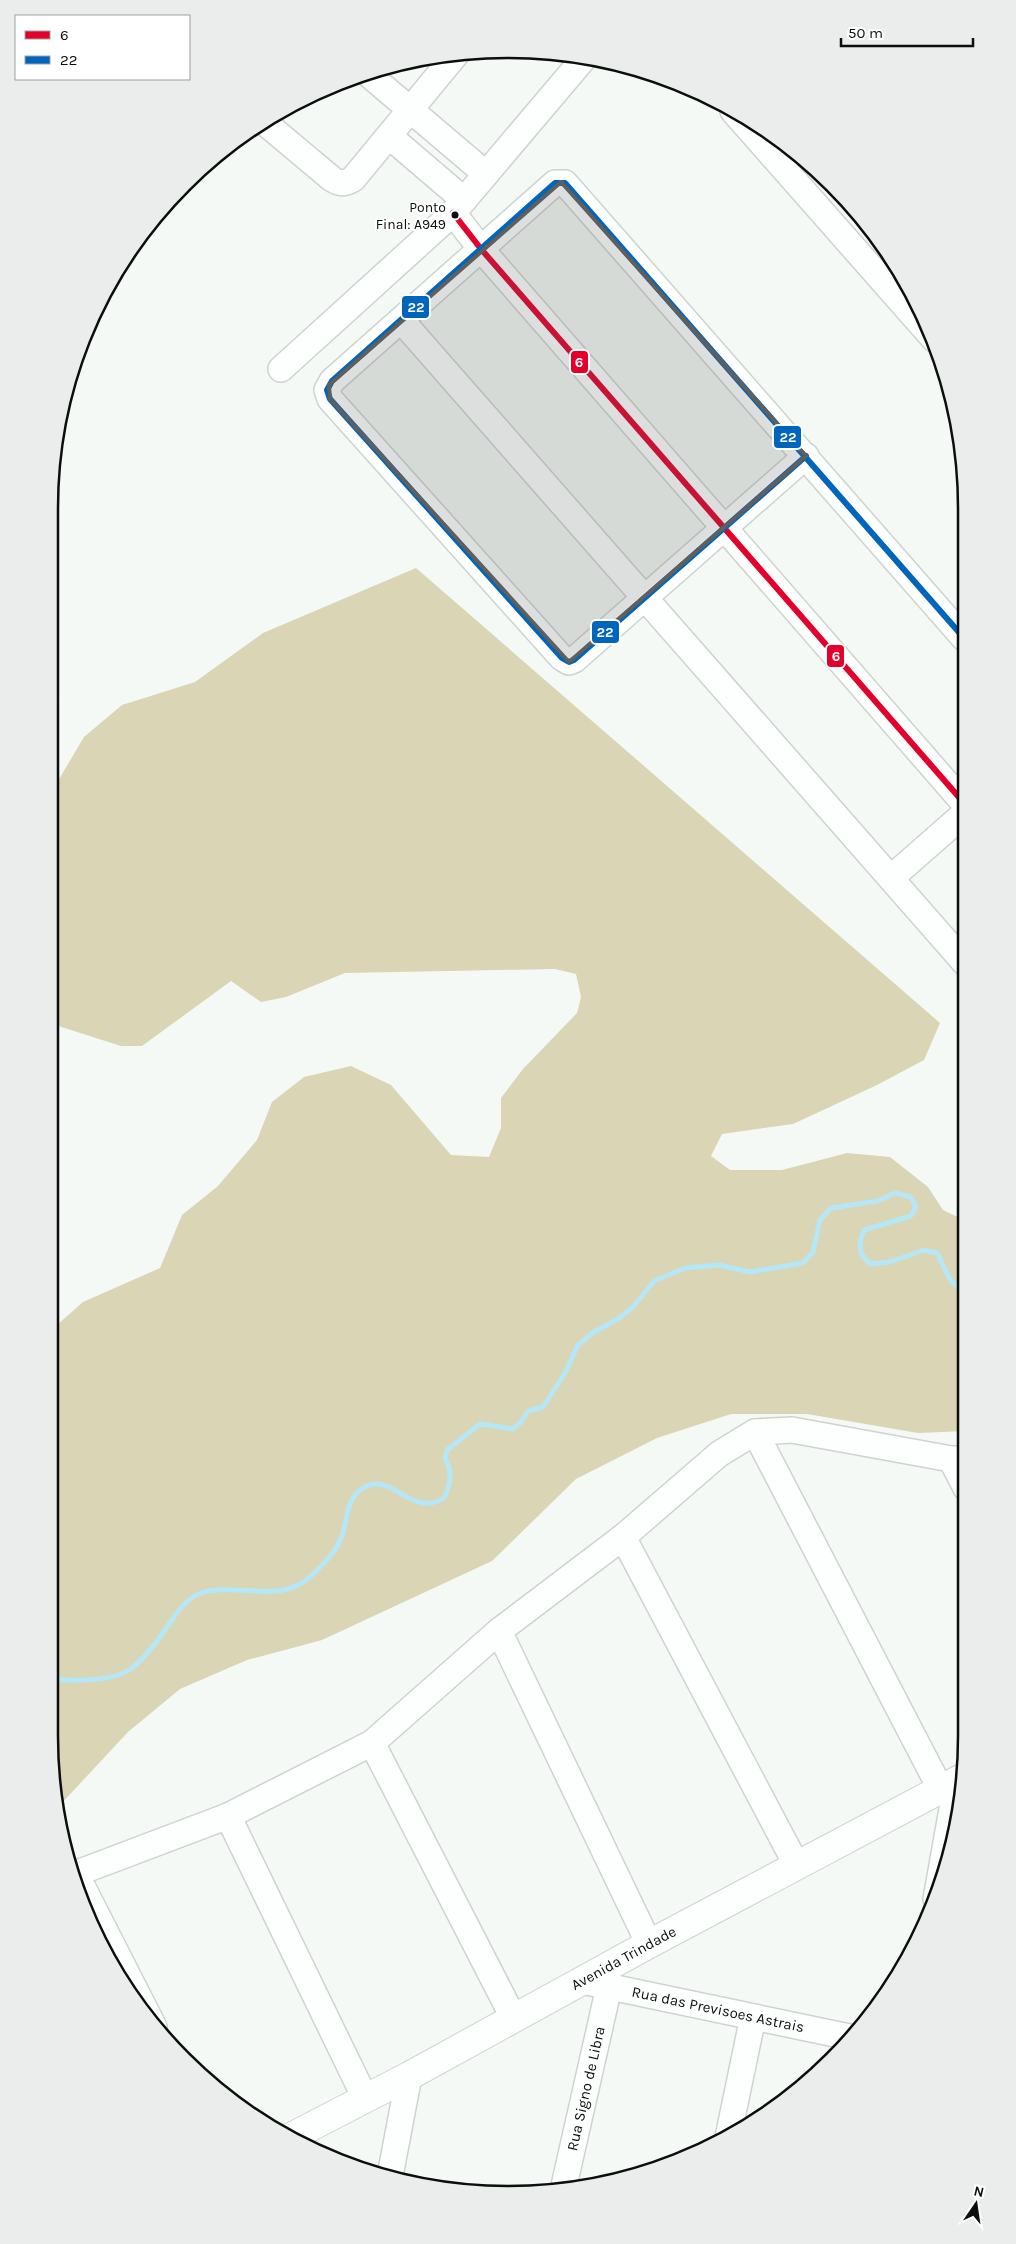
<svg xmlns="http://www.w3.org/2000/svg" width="1016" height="2244" font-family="Karla,sans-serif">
<rect width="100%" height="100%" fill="#f4f9f6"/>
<path fill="#dad5b5" d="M416,568L940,1023L924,1060L877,1085L793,1124L722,1134L711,1156L730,1170H782L847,1153L890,1157L928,1187L943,1210L966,1221V1431L918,1433L807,1414H731L657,1438L576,1479L492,1561L322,1640L247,1660L180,1689L128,1732L60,1805L49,1736V1332L83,1302L160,1268L182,1215L218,1186L257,1140L272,1102L304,1077L351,1066L391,1085L451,1155L489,1157L501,1128V1098L523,1069L577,1013L581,997L576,974L555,969L345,973L286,997L261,1002L231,981L142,1046H121L49,1023V796L84,737L122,705L195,682L263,633Z"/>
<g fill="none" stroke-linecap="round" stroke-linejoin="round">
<path stroke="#b5e7f6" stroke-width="5" d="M49,1678C70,1682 116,1682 133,1667C147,1656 159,1639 169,1624C177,1612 187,1598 201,1593C236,1582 282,1605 311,1576C322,1565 335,1554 341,1538C348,1521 344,1501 363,1488C386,1473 407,1506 430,1503C435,1503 440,1500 444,1498C451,1485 453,1472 445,1459L447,1450L480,1424L513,1429L521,1422L528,1411L543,1407L565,1373L578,1345L594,1332L618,1319L633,1307L654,1281L685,1268L719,1265L750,1272L803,1263L813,1252L820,1220L831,1208L878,1201L895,1193L911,1197L916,1207L911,1216L864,1230L860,1241L861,1254L870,1264L890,1262L924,1250L937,1253C943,1263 946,1277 955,1285L966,1284"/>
<defs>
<g id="minor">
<path d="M367,73L486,174"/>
<path d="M733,111L934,339"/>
<path d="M264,122L332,179C340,184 344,184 353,179L457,53"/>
<path d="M389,136L464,200"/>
<path d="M453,213L481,249L964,803"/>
<path d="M401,320L965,963"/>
<path d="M281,369L453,213L585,57"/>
<path d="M806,456L574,660L569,662L562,658L330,399L327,390L332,381L555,183H565L964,638"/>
<path d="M891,878L964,814"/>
<path d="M755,1432L941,1790"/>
<path d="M951,1459L966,1488"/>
<path d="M623,1537L797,1866"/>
<path d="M499,1631L649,1944"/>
<path d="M372,1743L514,2019"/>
<path d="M228,1816L365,2098"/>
<path d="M76,1874L154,2027"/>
<path d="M72,1875L228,1816L372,1743L499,1631L623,1537L719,1454L755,1432L792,1430L951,1459H966"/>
<path d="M936,1899L957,1781"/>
<path id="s1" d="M582,1981L854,2038"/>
<path d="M728,2137L753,2017"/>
<path d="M390,2176L409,2076"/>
<path id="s2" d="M563,2190L609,1987"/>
</g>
<g id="major">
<path id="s3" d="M289,2138L409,2076L649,1944L960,1779"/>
</g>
</defs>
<use href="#minor" stroke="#cfd3d0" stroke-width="28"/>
<use href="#major" stroke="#cfd3d0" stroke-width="30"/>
<use href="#minor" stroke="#fdfefe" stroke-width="25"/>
<use href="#major" stroke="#fdfefe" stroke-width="28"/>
<defs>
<path id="bus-1" d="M453,213L481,249L964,803"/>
<path id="bus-2" d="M806,456L574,660L569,662L562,658L330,399L327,390L332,381L555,183H565L964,638"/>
</defs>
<use href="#bus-1" stroke="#fff" stroke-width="10"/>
<use href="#bus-2" stroke="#fff" stroke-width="10"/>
<use href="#bus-1" stroke="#e4002b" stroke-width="6"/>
<use href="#bus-2" stroke="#0065bd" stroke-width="6"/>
</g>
<path fill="#5d605e" fill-opacity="0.2" stroke="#5d605e" stroke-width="4" stroke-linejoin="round" d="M561,182L806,456L569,662L330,399L329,385Z"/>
<circle fill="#0b0e0c" stroke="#fff" stroke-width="2" cx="455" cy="215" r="4.5"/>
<g text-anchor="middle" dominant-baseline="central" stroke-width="4" stroke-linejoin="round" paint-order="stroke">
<g font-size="14" fill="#0b0e0c" stroke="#fff" text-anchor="end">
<text x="446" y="207">Ponto<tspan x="446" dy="17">Final: A949</tspan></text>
</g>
<g font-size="15" fill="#0b0e0c" stroke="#fff">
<text stroke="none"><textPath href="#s3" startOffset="380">Avenida Trindade</textPath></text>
<text stroke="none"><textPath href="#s1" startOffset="139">Rua das Previsoes Astrais</textPath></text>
<text stroke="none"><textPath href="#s2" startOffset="104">Rua Signo de Libra</textPath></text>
</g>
</g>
<path d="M0 0H1016V2244H0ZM508 58H508A450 450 0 0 1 958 508V1736A450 450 0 0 1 508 2186H508A450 450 0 0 1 58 1736V508A450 450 0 0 1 508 58Z" fill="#ebecec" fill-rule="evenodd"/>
<path fill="none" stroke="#0b0e0c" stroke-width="2.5" d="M508 58H508A450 450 0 0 1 958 508V1736A450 450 0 0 1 508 2186H508A450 450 0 0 1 58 1736V508A450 450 0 0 1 508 58Z"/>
<g stroke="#fff" stroke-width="2">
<rect x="401" y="295" width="29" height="24" rx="5" fill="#0065bd"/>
<rect x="570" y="350" width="19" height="24" rx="5" fill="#e4002b"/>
<rect x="773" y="425" width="29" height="24" rx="5" fill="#0065bd"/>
<rect x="591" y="620" width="29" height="24" rx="5" fill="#0065bd"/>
<rect x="826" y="644" width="19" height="24" rx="5" fill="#e4002b"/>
</g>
<g font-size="14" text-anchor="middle" font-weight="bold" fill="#fff">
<text x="416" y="312">22</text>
<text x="579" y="367">6</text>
<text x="788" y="442">22</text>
<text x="605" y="637">22</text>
<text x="836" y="661">6</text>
</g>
<rect x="15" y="15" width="175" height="65" fill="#ffffff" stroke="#9d9f9e"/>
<rect x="25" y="31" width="25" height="8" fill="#e4002b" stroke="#9d9f9e"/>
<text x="60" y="40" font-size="15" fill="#0b0e0c">6</text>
<rect x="25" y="56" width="25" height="8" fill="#0065bd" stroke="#9d9f9e"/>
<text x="60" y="65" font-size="15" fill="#0b0e0c">22</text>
<g transform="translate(976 2204) rotate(13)" stroke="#ffffff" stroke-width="4" paint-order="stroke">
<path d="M0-4L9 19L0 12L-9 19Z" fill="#0b0e0c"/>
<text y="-8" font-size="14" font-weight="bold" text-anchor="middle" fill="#0b0e0c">N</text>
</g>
<path d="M841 38v8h132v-8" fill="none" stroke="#0b0e0c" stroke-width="2.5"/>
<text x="848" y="38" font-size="15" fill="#0b0e0c" stroke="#ffffff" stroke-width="4" paint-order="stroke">50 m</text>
</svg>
